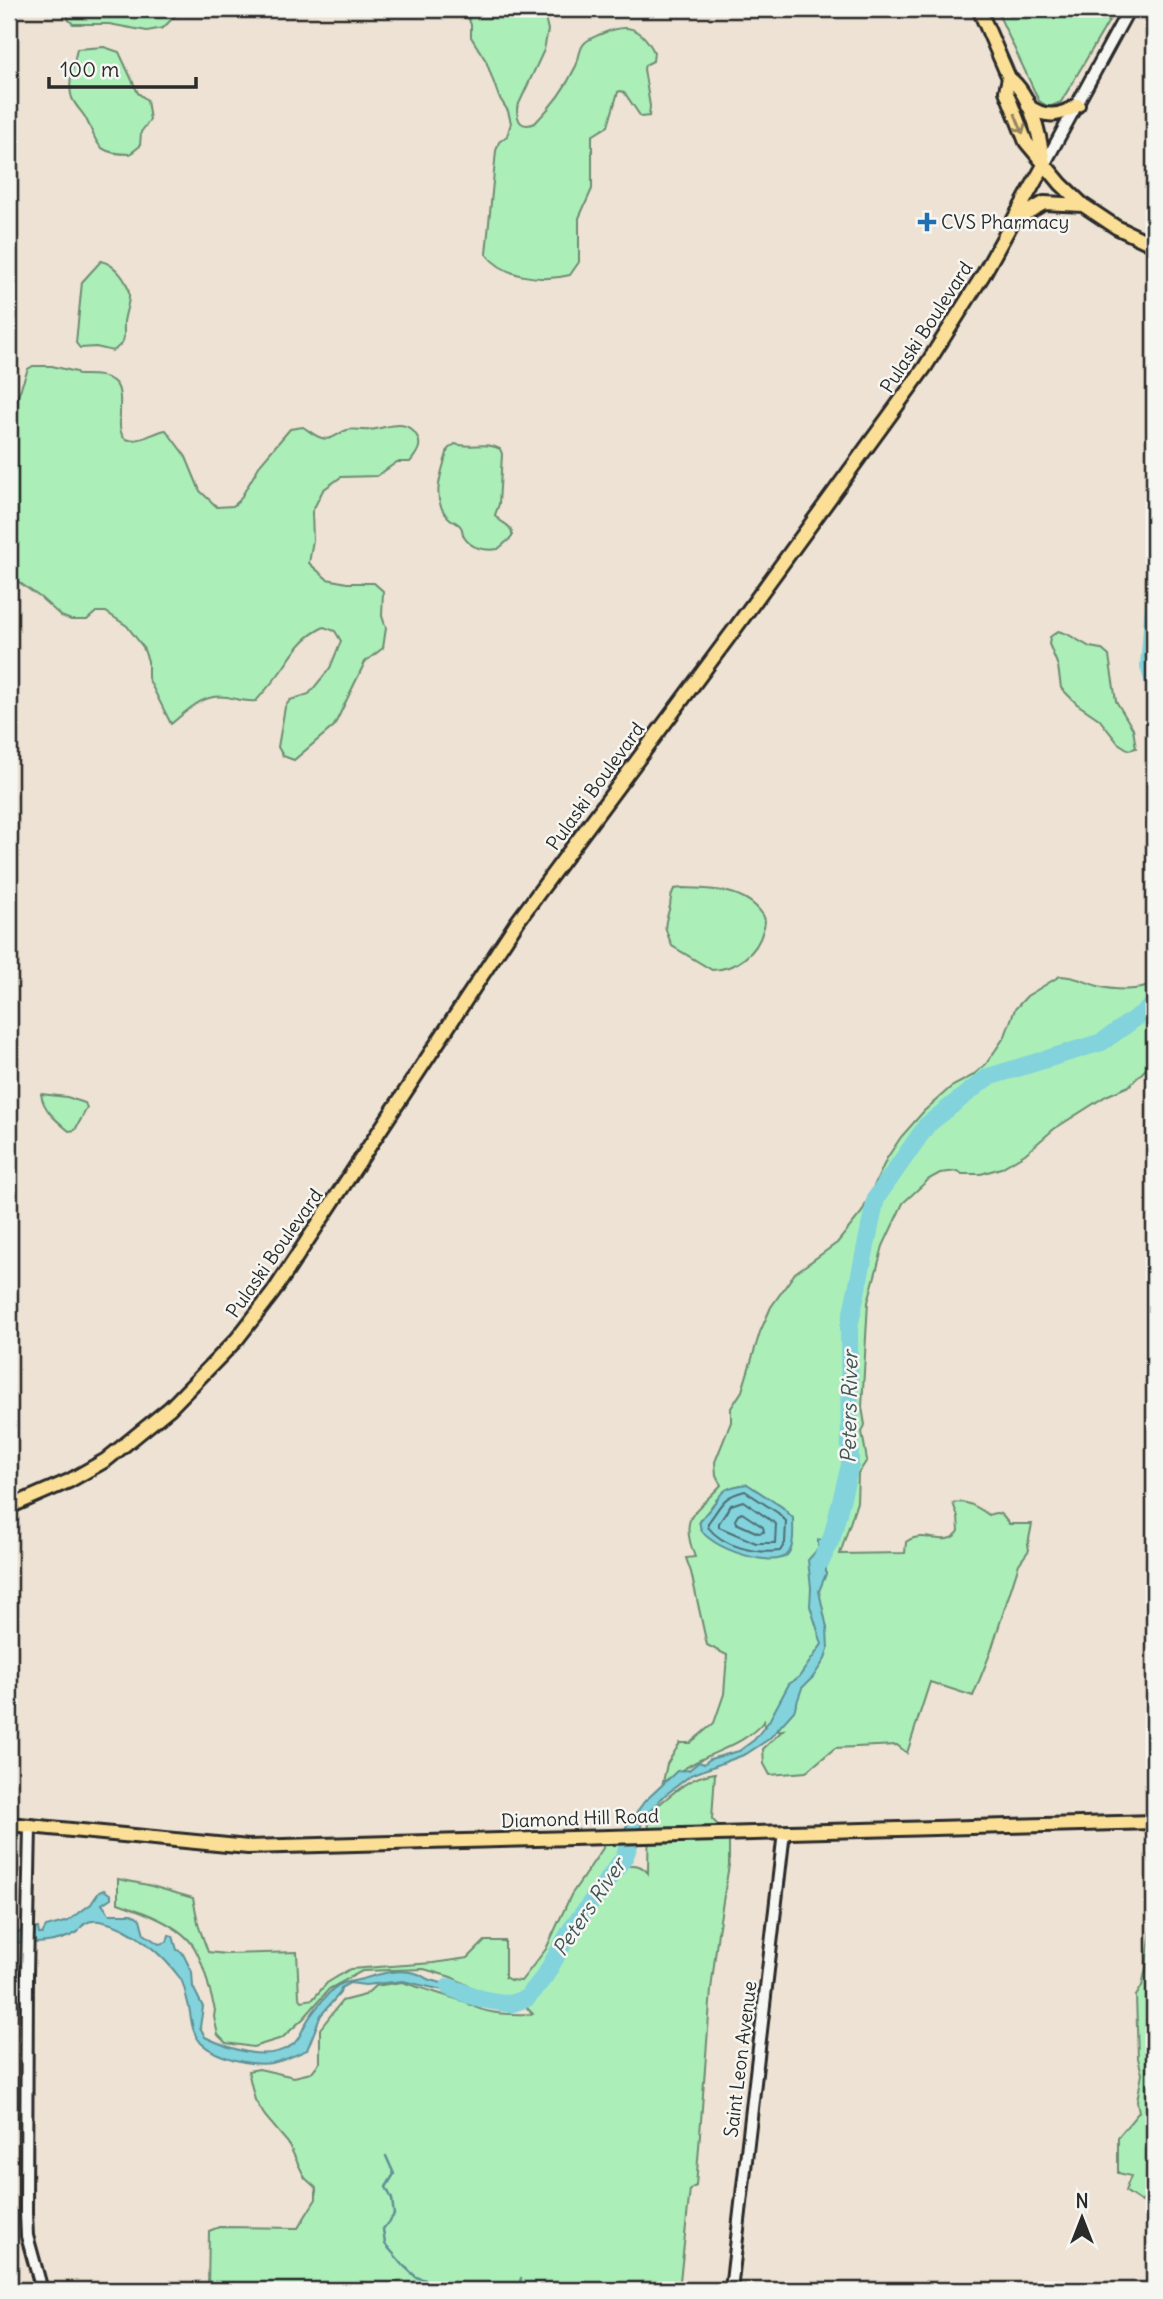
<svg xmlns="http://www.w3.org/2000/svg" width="1163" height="2299" font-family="Delius,sans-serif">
<rect width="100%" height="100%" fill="#ede2d3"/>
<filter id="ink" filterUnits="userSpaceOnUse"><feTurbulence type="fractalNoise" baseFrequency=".0143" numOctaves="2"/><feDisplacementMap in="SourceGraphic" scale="14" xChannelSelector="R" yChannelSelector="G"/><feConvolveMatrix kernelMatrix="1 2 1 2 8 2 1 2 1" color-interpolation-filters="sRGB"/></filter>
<g filter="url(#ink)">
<path fill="#aceeb8" stroke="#6c8c72" stroke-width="2" fill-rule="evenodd" d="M68,9H182L163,28L147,31L109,24H73L68,19Z
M465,9H543L548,30L544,50L517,108C517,121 521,129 535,123C551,107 566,87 576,66C579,59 579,51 583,45C587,39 594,37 601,34C626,23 641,26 654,52L653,61L645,65L644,69L650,106L649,116L641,117L624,92L620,91L618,92L608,126L592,136V189L579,218V262L570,275C543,282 504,278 486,254L496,151L499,142L507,136L511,123L508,111L499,97L486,61L471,37V25Z
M996,9L1110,19L1061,102L1049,107L1039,101Z
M104,47L119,52L138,93L147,100L150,120L141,132L140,146L130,154C94,154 99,143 85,117C81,111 75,105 72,98C67,84 74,64 77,49Z
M101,261C114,264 127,279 129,293C130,302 125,313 124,322C123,338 128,340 113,351L96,347L80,348L76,343L82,282Z
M33,366H52L76,372L79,375C90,375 107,374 115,383C128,396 110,439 130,440C144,441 154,432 166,430L186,457L200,491L217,507L233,506L239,501L261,463L290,429L303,427C308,430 316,437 322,438C332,441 338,433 347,430C354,428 362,431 369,430C388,428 407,416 418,438C422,448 416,454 410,462H397L377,476L341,477L323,490L312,512L313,540L309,563L327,579L347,583H374L383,591L382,616L386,628L383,648L365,662L334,726L294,760L283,756L278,747L285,707L290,700L309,694L330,668L341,641L335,631L324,627C299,639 294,654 278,675C271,684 263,693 256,701C245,702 237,699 227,697C203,693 188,710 171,724L148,678V661L143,647L127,626L106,612H96L87,620H71L61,616L41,598L9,575V434L16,421L18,396L28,369Z
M455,444C471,449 486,441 500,449L502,454L499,504L495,515C501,525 513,523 512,537L498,549C486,551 471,549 464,537C462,534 463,530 461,527C458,522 451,521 448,517C429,498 443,470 448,449Z
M1058,631L1067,634L1090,647L1101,649L1109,656L1116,701L1133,729L1136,748L1129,750L1118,743L1099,719L1077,704L1061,688L1058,666L1049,644L1050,637Z
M683,888C711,889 745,888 763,915C766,920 765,924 763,930C757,954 736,969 712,970L672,946C663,922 664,930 670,906C671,899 670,896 674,889Z
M1060,976C1074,976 1085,982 1098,986C1114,991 1139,991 1154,984V1061L1129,1086L1106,1096L1054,1129L1025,1154L1001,1168L981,1174H962L958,1171L940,1173L929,1179L903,1203L883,1246L868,1302L862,1407L865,1425L862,1432L867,1460L858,1474L857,1502L840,1554L905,1553L906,1542C925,1528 946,1550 959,1531L958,1517L953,1503C967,1500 977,1507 989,1515C1000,1510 1002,1515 1009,1524H1032L1028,1544L1029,1550L1019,1564L990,1654L973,1696L930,1682L907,1753L897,1745L835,1748L806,1772L770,1775L764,1764L763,1749L783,1730L764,1733V1721C748,1741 724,1748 702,1759C688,1765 675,1775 663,1782L667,1764L680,1743H690L714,1723L724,1694L727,1655L707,1645L691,1572L686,1558L695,1557C678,1514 696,1513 721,1485L716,1475L715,1462L731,1422V1408L742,1391L760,1332L771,1307L795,1273L837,1243L862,1212L887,1158L901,1137L924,1111L951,1087L972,1076L986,1064L1005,1036L1015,1009L1027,996ZM747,1484L782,1507L700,1522C716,1502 719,1488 747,1484Z
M41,1094L67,1097L85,1103L87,1108L75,1130L69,1131C57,1121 43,1110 41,1094Z
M715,1773L712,1819L729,1837V1865L718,1932L711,1990L696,2186L690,2189L679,2290H208L209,2231L219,2227L298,2228L316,2199V2188L305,2178L288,2143L265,2116L255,2100L248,2071L259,2069L294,2077L311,2073L320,2062V2029L342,2001L365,1995L375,1986L402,1982L466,2002C483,2015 513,2015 533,2014L526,2007L523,1996L511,2000L493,1998L451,1977L424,1969L362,1971L329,1989L304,2018L282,2038L253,2047L226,2043L218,2035L214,2017L215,2010C209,1989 205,1966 194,1947C181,1925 141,1911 118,1903V1879L148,1885L193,1898L199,1927L208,1952L226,1954L297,1952L299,1997L302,2001L313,1999L327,1983L350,1969L433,1963L468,1958L485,1941H505V1977L510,1980L521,1981L546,1949L571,1895L603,1848L605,1840H620L621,1844L611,1873C624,1866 637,1859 648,1873L649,1812C673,1795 684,1778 715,1773Z
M1154,1922V2181L1142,2202L1125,2191L1131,2176L1118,2173V2137L1139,2112L1137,2101L1142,2074L1138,2058L1136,1996L1142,1986L1146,1968L1151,1929Z"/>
<path fill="#82d3dc" stroke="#5f9095" stroke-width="2" d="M747,1484L782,1507L793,1518C793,1529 795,1547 787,1555C772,1570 695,1544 700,1522C702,1516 710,1510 713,1505C724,1488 727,1487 747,1484Z
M836,1539L826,1561V1574L819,1591L827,1628L828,1649L825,1659L813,1677L802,1688L794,1711L769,1739L746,1754L691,1775L664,1796L645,1816L632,1848L631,1857L623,1872L621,1871L615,1864L621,1852L626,1827L644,1802L677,1771L689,1770L699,1762L704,1764L710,1759L739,1751L754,1740L769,1721L789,1684L799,1677L822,1644L810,1606L811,1588L808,1560L818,1549V1540Z
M104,1890L111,1895V1898L102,1904L109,1914H131L136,1916L140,1919L144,1934L159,1944L167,1942L169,1935L173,1936L177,1950L182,1952L192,1972L193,1987L203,2007L200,2027L205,2037C230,2049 266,2063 292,2045C299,2041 302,2030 306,2023C312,2012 321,2002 329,1993C341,1980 348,1983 363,1979C379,1974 398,1968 415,1973C421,1974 424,1978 430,1980C444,1984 457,1985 470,1993L469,1996L403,1981L365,1985L350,1983L341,1988L340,1993L321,2015L307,2050C296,2055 283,2061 272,2063C250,2066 217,2058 201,2043C190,2031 192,2017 188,2003C186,1996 184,1983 180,1978C163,1955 133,1928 104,1922C93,1919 83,1921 78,1932C56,1944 36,1944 12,1942L9,1939V1929L13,1933L38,1928L39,1934H42L46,1927L68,1921L91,1904L99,1892Z"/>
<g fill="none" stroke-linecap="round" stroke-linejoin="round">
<path stroke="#4e6e72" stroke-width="2" d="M745,1491L778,1513L786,1521L785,1543L780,1551C756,1554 723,1547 708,1527V1523C722,1505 721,1497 745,1491Z
M743,1501L776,1524L775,1543H756L719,1527V1523L731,1505Z
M742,1513L763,1527L764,1532L758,1533L736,1523L735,1520L738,1515Z"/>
<path stroke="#5f9095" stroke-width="2.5" d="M386,2156L394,2174L386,2187L392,2199L394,2215L383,2229L385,2244L404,2266L416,2277L435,2283L443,2290
M518,2290L521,2278"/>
<path stroke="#82d3dc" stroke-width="18" d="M1154,603L1149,666L1154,682
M821,1561L832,1537L850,1465L849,1327L876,1198L927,1125L988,1077L1102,1042L1154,1005
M449,1987L481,1999L510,2004L527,1998L545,1976L572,1928L625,1856L629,1845"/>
<defs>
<path id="secondary" d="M1044,165L1129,9
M30,1826L27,1974L26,2213L27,2236L42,2290
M731,2290L784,1832"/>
<path id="primary" d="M979,9L1009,78L1006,91L1026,142L1061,184L1083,205L1116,227L1154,245
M1009,78C1032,95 1040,137 1044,164
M1028,106C1046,119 1060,116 1078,105
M1016,219L1044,203L1083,205
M9,1507L69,1481L106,1460L170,1408L237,1339L272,1294L517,922L734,630L925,367L983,275L1044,165
M9,1824L248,1847L1154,1822"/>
</defs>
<use href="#secondary" stroke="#2b2b2b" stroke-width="16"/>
<use href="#primary" stroke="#2b2b2b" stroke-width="18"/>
<use href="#secondary" stroke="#f6f6f2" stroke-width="10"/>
<use href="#primary" stroke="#fbdf96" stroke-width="12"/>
</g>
<defs><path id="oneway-shaft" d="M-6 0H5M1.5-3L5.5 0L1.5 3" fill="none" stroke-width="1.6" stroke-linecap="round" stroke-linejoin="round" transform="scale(1.75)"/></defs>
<use stroke="#938560" href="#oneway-shaft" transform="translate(1019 124) rotate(68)"/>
</g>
<path fill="#1f6fb2" stroke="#f6f6f2" stroke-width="2.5" d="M923.5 211.5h7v7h7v7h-7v7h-7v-7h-7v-7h7z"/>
<g text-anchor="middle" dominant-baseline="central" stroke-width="5" stroke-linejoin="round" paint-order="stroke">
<g font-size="19" fill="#2b2b2b" stroke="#f6f6f2" text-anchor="start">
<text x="941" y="222">CVS Pharmacy</text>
</g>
<g font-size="19" fill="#2b2b2b" stroke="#f6f6f2">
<text transform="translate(926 327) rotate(-57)">Pulaski Boulevard</text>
<text transform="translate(595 786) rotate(-54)">Pulaski Boulevard</text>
<text transform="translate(274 1253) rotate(-55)">Pulaski Boulevard</text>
<text transform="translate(580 1818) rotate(-2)">Diamond Hill Road</text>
<text transform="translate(740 2059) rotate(-83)">Saint Leon Avenue</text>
</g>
<g font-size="21" font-style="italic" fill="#415557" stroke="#f6f6f2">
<text transform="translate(849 1407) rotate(-89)">Peters River</text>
<text transform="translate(589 1907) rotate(-56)">Peters River</text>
</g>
</g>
<rect width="1163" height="2299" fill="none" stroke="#f6f6f2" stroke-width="35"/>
<rect x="18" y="18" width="1128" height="2264" fill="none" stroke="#2b2b2b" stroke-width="2.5" filter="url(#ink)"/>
<g transform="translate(1082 2218)" stroke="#f6f6f2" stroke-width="5" paint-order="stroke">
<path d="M0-5L12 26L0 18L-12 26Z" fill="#2b2b2b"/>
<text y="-10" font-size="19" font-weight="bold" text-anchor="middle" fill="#2b2b2b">N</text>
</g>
<path d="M49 77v10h147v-10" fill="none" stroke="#2b2b2b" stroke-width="3.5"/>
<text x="60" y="77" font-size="21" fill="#2b2b2b" stroke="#f6f6f2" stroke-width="5" paint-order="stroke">100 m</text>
</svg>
